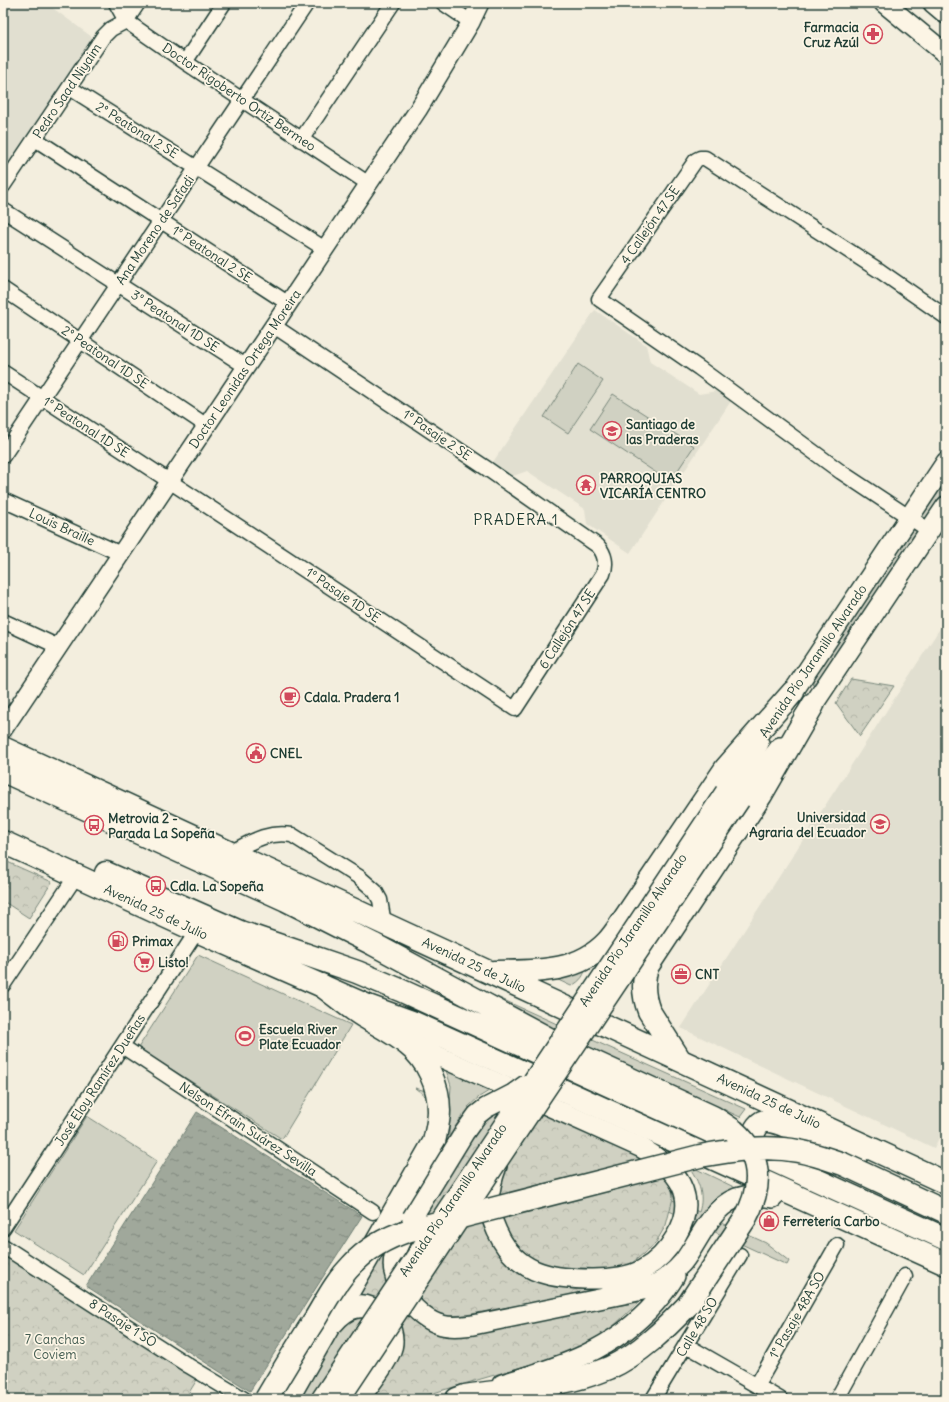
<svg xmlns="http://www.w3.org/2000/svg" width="949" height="1402" font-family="Delius,sans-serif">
<defs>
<pattern id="forest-crowns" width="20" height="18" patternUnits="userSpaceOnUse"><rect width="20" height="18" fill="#d0d1c2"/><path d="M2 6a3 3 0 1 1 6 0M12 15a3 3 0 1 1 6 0" fill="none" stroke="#b2b4a7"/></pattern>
<pattern id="water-ripples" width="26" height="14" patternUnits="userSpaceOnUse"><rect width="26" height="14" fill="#a0a89b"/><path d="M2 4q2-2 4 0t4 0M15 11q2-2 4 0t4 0" fill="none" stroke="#828a7f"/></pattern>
</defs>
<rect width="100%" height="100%" fill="#f3eede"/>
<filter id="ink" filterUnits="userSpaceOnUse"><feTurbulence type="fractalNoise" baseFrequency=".025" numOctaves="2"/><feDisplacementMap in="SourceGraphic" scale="8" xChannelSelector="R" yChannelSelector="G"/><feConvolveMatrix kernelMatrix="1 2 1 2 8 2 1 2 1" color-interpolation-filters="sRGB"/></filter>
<g filter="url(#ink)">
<path fill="#e1dfd0" d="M3,3H46L96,40L3,177Z
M595,310L646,345L650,362L699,394L717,391L731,401L630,553L587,524L585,509L527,471L513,476L493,462Z
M946,619V1124L934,1148L681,1028Z"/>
<path fill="#d0d1c2" stroke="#78877b" d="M578,364L603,381L568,433L544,417Z
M613,394L694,446L670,482L590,429Z
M946,481V494L942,500L821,677L812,685L816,673Z
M198,955L351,1025L282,1139L138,1048Z
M586,965C585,975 581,981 571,986L552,977Z
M448,975L746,1109L740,1117L528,1019Z
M445,1067L494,1088L479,1097L468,1107L699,1212C705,1194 698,1180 688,1165L738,1189C723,1193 711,1201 702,1214L766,1243L789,1261L787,1265L462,1116L449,1137L450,1111L434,1103L415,1088L437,1094L450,1100L451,1086Z
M87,1116L157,1161L84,1275L14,1230Z
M367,1316L312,1399H297L336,1330L351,1317Z"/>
<path fill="url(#forest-crowns)" stroke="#78877b" d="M851,679L894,686L860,736L836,703Z
M3,860L52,882L29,918L3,901Z
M515,1101L645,1157L671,1181L673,1198L666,1225L655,1244L603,1287L553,1299L466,1315L448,1316L432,1312L420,1302L402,1258L404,1247L479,1125L491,1114Z
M383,1250L385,1272L389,1283L463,1333L639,1302L607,1332L583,1346L559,1356L430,1394L419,1399H368L398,1355L350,1297Z
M9,1254L198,1378L185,1399H3V1255Z"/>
<path fill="url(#water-ripples)" stroke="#6c7d72" d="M197,1112L362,1216L250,1391L86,1286Z"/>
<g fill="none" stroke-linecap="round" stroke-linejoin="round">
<defs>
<path id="minor" d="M116,3L126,21L185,62L369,184
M443,3L471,22
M185,62L224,3
M70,88L325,249
M35,139L289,304
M301,140L393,3
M3,186L103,37L111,29L126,21L138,3
M3,210L247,367
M3,289L207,426
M3,372L247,532L515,709L603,574C607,564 605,554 598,546L486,468L274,326
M3,456L307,3
M3,500L121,554
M930,531L841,472L699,368L599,299L696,160L700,158H705L880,271L946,317
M3,621L59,647
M230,853C251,842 267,831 292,835L359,877L375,891L380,900L384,924
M3,985L76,876
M122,1046L373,1212
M3,1228L197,931
M3,1246L189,1366L244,1399
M686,1345L780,1399
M757,1385L837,1245
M653,1399L740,1255
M837,1399L905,1276"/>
<path id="tertiary" d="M3,730L418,110L471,22L480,3"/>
<path id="secondary" d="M884,3L946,54
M933,3L946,14
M785,704L946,462
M804,717L813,705L946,506
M725,792L759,743
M740,800L780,747
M408,1040L438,1056L642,1148C677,1169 700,1196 676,1236C668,1250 657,1262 642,1270C627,1278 609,1279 592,1279C556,1279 522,1275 502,1241C486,1213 486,1195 497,1166
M410,1223C404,1234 397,1245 394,1257C388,1283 417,1319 442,1325C452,1328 463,1326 473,1325L643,1290C658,1284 673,1274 683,1262C701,1239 712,1201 745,1196C754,1195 764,1197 773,1198
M502,1384C560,1367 614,1350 655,1303C662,1295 669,1286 675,1276"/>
<path id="primary" d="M3,748L946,1183
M3,771L286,900L373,944L575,1053
M3,842L197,931L368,1006L412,1022L946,1264
M106,873L240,932L357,972L400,990L946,1239
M494,972C533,971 577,974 607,942C612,937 616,931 620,925L726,768L793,692
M680,1060L649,1011C643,996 642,983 647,967L761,795L813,705
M772,1155L758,1147L753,1137C754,1130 759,1120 768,1121C782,1121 801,1135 814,1140C829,1146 844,1149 859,1152"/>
<path id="trunk" d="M581,1056L713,1117L734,1131
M333,1322C339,1315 346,1309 355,1307C377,1302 395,1327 391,1346C387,1362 367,1385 358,1399
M287,1399L434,1142C436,1132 439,1121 439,1111C439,1086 427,1059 407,1044C394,1033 378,1025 363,1016C348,1007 335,995 321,985
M457,1399L465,1396C512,1389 564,1387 609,1368C640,1354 665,1329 688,1305"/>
</defs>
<use href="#minor" stroke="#1f3d34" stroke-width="17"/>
<use href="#tertiary" stroke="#1f3d34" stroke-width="20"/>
<use href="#secondary" stroke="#1f3d34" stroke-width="22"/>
<use href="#primary" stroke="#1f3d34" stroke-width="25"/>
<use href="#trunk" stroke="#1f3d34" stroke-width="25"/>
<use href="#minor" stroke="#fcf5e5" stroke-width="14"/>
<use href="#tertiary" stroke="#fcf5e5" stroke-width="17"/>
<use href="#secondary" stroke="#fcf5e5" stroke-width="19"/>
<use href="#primary" stroke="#fcf5e5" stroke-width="22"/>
<use href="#trunk" stroke="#fcf5e5" stroke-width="22"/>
<defs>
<path id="secondary-bridge" d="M412,1218L464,1133L477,1115L486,1108L513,1094L527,1084
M321,1399L725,792
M340,1399L500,1158L740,800"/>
<path id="trunk-bridge" d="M688,1305L745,1219C762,1188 763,1156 734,1131
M266,1399C282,1372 298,1345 315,1319C326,1301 336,1281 351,1266C367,1248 388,1237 410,1230L700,1156C732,1150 766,1145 798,1151C814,1154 828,1159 843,1164L946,1212"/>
</defs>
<use href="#secondary-bridge" stroke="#1f3d34" stroke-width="22" stroke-linecap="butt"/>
<use href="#trunk-bridge" stroke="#1f3d34" stroke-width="25" stroke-linecap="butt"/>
<use href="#secondary-bridge" stroke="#fcf5e5" stroke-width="19"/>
<use href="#trunk-bridge" stroke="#fcf5e5" stroke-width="22"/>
</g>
</g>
<defs>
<symbol id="pharmacy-ring" viewBox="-11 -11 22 22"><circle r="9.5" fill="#fcf5e5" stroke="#d1495b" stroke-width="1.5"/><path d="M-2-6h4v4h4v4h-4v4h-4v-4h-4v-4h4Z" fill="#d1495b"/></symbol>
<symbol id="university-ring" viewBox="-11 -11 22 22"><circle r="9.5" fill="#fcf5e5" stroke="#d1495b" stroke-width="1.5"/><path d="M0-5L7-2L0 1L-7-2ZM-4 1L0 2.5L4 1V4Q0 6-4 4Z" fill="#d1495b"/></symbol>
<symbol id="temple-ring" viewBox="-11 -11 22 22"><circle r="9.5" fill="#fcf5e5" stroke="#d1495b" stroke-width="1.5"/><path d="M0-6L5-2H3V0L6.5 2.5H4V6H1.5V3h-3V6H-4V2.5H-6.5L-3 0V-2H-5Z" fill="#d1495b"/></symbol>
<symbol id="cafe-ring" viewBox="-11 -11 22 22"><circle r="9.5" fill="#fcf5e5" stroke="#d1495b" stroke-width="1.5"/><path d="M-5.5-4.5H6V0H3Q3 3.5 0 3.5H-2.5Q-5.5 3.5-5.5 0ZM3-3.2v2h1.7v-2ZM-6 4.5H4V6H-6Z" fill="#d1495b"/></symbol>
<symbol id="civic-ring" viewBox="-11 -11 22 22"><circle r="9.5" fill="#fcf5e5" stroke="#d1495b" stroke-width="1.5"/><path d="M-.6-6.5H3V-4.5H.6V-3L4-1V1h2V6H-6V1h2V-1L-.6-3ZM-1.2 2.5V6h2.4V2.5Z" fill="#d1495b"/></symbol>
<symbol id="bus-ring" viewBox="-11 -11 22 22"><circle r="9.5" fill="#fcf5e5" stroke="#d1495b" stroke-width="1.5"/><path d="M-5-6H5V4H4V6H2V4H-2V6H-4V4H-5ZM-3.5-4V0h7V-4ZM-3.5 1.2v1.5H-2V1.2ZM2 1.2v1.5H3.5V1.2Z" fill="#d1495b"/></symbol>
<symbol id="fuel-ring" viewBox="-11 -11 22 22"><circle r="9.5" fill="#fcf5e5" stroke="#d1495b" stroke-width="1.5"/><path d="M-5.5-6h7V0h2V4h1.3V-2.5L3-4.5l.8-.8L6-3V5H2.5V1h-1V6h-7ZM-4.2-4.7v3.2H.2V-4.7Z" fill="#d1495b"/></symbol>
<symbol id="supermarket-ring" viewBox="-11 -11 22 22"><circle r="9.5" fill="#fcf5e5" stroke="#d1495b" stroke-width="1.5"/><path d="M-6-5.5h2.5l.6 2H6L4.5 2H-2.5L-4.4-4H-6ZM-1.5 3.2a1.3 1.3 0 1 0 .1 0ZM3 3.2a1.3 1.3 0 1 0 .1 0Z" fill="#d1495b"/></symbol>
<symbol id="office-ring" viewBox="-11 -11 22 22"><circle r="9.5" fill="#fcf5e5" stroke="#d1495b" stroke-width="1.5"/><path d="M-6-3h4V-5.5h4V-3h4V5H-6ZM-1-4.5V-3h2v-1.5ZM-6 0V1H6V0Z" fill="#d1495b"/></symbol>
<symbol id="stadium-ring" viewBox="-11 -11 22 22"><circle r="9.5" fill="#fcf5e5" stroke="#d1495b" stroke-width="1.5"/><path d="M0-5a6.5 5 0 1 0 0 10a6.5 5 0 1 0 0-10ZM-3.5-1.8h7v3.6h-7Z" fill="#d1495b"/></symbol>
<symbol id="shop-ring" viewBox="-11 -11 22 22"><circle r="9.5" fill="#fcf5e5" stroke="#d1495b" stroke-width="1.5"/><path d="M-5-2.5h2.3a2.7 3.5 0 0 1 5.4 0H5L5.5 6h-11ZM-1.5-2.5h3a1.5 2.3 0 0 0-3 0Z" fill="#d1495b"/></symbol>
</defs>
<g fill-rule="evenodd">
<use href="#pharmacy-ring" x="862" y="23" width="22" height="22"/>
<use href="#university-ring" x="601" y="420" width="22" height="22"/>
<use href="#temple-ring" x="575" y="474" width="22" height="22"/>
<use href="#cafe-ring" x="279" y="686" width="22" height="22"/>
<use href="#civic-ring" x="245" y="742" width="22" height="22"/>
<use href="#university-ring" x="869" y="813" width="22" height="22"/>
<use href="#bus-ring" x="83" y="814" width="22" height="22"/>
<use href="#bus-ring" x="145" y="875" width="22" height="22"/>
<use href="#fuel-ring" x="107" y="930" width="22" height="22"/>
<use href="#supermarket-ring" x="133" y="951" width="22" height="22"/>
<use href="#office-ring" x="670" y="963" width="22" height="22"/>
<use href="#stadium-ring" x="234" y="1025" width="22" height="22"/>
<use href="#shop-ring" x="758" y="1210" width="22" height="22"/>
</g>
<g text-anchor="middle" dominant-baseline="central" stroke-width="3.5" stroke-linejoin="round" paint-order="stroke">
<g font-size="13" font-weight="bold" fill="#1f3d34" stroke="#fcf5e5" text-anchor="start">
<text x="859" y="27" text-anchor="end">Farmacia<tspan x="859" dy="15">Cruz Azúl</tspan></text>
<text x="626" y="424">Santiago de<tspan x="626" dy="15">las Praderas</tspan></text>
<text x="600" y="478">PARROQUIAS<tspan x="600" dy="15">VICARÍA CENTRO</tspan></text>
<text x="304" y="697">Cdala. Pradera 1</text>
<text x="270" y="753">CNEL</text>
<text x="866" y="817" text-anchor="end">Universidad<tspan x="866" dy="15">Agraria del Ecuador</tspan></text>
<text x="108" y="818">Metrovia 2 -<tspan x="108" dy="15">Parada La Sopeña</tspan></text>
<text x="170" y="886">Cdla. La Sopeña</text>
<text x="132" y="941">Primax</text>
<text x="158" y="962">Listo!</text>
<text x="695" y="974">CNT</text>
<text x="259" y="1029">Escuela River<tspan x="259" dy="15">Plate Ecuador</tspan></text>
<text x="783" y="1221">Ferretería Carbo</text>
</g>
<g font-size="13" fill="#1f3d34" stroke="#fcf5e5">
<text transform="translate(67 91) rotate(-56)">Pedro Saad Niyaim</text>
<text transform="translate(239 97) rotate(34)">Doctor Rigoberto Ortiz Bermeo</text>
<text transform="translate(137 130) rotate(32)">2° Peatonal 2 SE</text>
<text transform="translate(650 225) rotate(-55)">4 Callejón 47 SE</text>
<text transform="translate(155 230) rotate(-56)">Ana Moreno de Safadi</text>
<text transform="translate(212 254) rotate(33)">1° Peatonal 2 SE</text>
<text transform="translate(175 321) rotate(33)">3° Peatonal 1D SE</text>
<text transform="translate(105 357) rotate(34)">2° Peatonal 1D SE</text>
<text transform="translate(245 369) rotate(-56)">Doctor Leonidas Ortega Moreira</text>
<text transform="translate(86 427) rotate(33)">1° Peatonal 1D SE</text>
<text transform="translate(437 435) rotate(34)">1º Pasaje 2 SE</text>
<text transform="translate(62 527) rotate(25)">Louis Braille</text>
<text transform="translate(343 595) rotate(34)">1º Pasaje 1D SE</text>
<text transform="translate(567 629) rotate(-57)">6 Callejón 47 SE</text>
<text transform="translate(813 661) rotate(-56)">Avenida Pío Jaramillo Alvarado</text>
<text transform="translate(156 912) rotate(25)">Avenida 25 de Julio</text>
<text transform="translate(633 930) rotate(-56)">Avenida Pío Jaramillo Alvarado</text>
<text transform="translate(474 965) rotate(25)">Avenida 25 de Julio</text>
<text transform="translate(100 1080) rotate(-57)">José Eloy Ramírez Dueñas</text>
<text transform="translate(769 1101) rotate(25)">Avenida 25 de Julio</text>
<text transform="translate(248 1129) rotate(33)">Nelson Efraìn Suárez Sevilla</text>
<text transform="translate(453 1200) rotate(-56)">Avenida Pío Jaramillo Alvarado</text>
<text transform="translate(797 1315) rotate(-60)">1° Pasaje 48A SO</text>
<text transform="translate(123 1323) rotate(33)">8 Pasaje 1 SO</text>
<text transform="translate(697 1327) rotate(-59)">Calle 48 SO</text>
</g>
<g font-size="13" fill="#425b50" stroke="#fcf5e5">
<text x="55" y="1339">7 Canchas<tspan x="55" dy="15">Coviem</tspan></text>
</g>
<g font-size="15" letter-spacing="1" fill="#1f3d34" stroke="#fcf5e5">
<text x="516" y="519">PRADERA 1</text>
</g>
</g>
<rect width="949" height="1402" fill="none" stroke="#fcf5e5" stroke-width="16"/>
<rect x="8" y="8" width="933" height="1386" fill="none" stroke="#1f3d34" stroke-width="1.5" filter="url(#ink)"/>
</svg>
